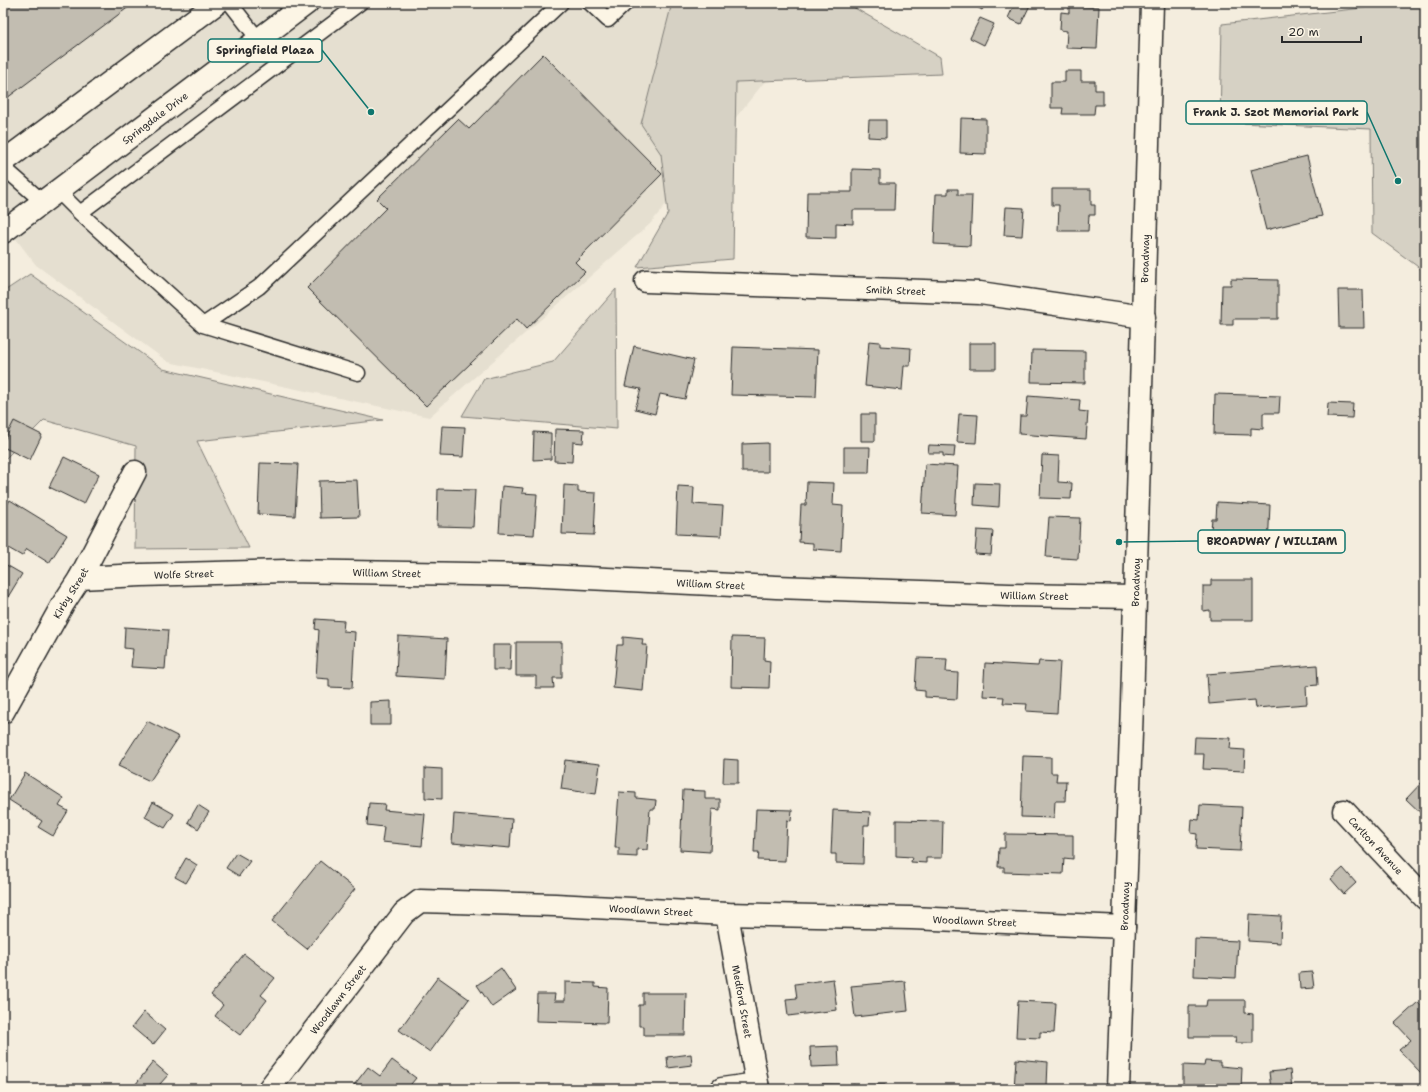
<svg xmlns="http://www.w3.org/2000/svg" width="1428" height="1092" font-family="'Shantell Sans',sans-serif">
<rect width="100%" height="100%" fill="#f4edde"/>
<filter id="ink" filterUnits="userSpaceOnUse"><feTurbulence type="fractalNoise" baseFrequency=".025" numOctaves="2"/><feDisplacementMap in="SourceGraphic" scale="8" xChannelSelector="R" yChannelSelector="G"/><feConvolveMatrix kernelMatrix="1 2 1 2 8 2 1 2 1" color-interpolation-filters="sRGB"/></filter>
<g filter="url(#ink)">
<path fill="#e5dfd0" d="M3,3H828L650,224L429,417L168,362L36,265L3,222Z"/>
<path fill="#d6d1c4" stroke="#807e78" d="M672,3H846L940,57L942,74L736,82L733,259L637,267L668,213L661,154L641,124Z
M1406,3H1425V272L1372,233L1371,129L1220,122L1222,24Z
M30,274L163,369L383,420L197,441L249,548L135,549L136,446L44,420L3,461V292Z
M616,289L617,429L462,416L484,379L553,362Z"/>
<path fill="#c2bdb1" stroke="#2b2b2b" d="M3,3H134L3,101Z
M970,3H986L982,10Z
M1015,3H1031L1021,24L1008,18Z
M1069,6L1099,7L1097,49L1066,48L1067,31L1060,30L1061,12L1069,13Z
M980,18L994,24L984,45L970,38Z
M543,54L662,174L575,262L585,272L526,329L517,319L426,406L307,288L386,208L377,199L458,119L469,129Z
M1065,71H1081V81H1095V90H1103V105H1095L1094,114H1062L1063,108H1051V82H1065Z
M961,118L986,119V154L960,153Z
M869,120H886V138L868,137Z
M1307,156L1322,216L1266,230L1251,170Z
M852,169L880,170V183H895L894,210H853V224L836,223V238L806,237L807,192H852Z
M948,189H958V195H972L970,246L934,244L936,194H948Z
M1052,189H1091V205H1095V215H1089L1088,231H1058L1059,205H1052Z
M1006,207L1024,208L1022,236L1004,235Z
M1231,279L1278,280V319H1233V325H1221L1222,285H1231Z
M1338,290H1363L1364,328H1339Z
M869,341L880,342V346L911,348L910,366H904L902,390L865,386Z
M969,343H996V369H969Z
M634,346L694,360L685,399L660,394L655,414L635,409L641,389L625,386Z
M733,347L818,350L816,397L731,395Z
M1032,350L1085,351V383L1031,382Z
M1215,394L1280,396L1279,413H1263V429L1251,428V435L1214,434Z
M1028,396L1080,400L1079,411L1088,412L1086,439L1019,434L1020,416H1026Z
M1328,403L1353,404L1352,418L1327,417Z
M861,414H875V441H861Z
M959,414L978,415L976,443L957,442Z
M14,421L42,435L30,460L3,447V443Z
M442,426L465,427L463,457L440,456Z
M555,429L584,430L583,443L573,442L572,462L554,461Z
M534,432L551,433V459L533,460Z
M768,443V472H742V444Z
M929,445L955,446L954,457L943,456V453H928Z
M844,447H870L869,473H844Z
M1042,455L1059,456L1058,482L1072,483L1071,499L1040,498Z
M64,457L99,474L84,504L49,487Z
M260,463L298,464L295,516L258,514Z
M925,464L958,466L955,515L922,513Z
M357,480L359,517L320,518L319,481Z
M807,482L834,483L833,505L843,506L841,551L813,549V543L799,542L801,505H806Z
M975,483L1000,484L999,507L974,505Z
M564,485L578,486V492L596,493L594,535L562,534Z
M502,486L523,488L522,493L537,494L534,535L499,533Z
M678,486L694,487L693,504L723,506L721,536L676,534Z
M438,489L475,490L473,527L437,526Z
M10,500L67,535L49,563L27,549L22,556L3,545V511Z
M1217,502L1270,505L1268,546L1216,544V530H1211L1212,519H1216Z
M1049,517L1080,518L1078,559L1046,557Z
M977,530L993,531L991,555L975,554Z
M3,563L22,574L3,605Z
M1211,580H1253V620H1210V610L1203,611V586H1211Z
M316,619L344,621L343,631L355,632L352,688L329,687V679L316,678L319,630L315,629Z
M125,627L168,630L165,669L131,667L133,649L124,648Z
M398,636L447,639L445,679L396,676Z
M623,637L643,639L642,645H647L643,691L613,688L617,645H623Z
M732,637L765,638L764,660L770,661L769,688L731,687Z
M516,642H562V678H553L554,688H536V676H516Z
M493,645H511L510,670H493Z
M917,658L947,659L946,672L958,673L957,699L925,697V691L915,690Z
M1039,661L1060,662L1057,713L1026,711L1027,704L1003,703L1004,697L983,696L985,663L1038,666Z
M1317,665L1318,685L1306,686L1307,704L1256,708L1255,700L1209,704L1207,674Z
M391,701V725H370V702Z
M147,721L179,737L150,781L118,766Z
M1195,737L1231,738L1230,749L1245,750L1244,771L1203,769L1204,754H1194Z
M1023,756L1051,757V773H1057L1056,781H1066L1065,801H1055L1054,818L1021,817Z
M724,759L738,760V783H723Z
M565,760L600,764L596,794L561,789Z
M425,768L442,769V799L425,798Z
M25,773L64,798L59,806L68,811L53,836L38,827L42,821L9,800Z
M1425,779V817L1406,799Z
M683,790L705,791V799H720V810L712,809L710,852L680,850Z
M619,792L636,793V798L656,800L655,809H650L647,850L637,849V857L619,856V848H615Z
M153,802L174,814L165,828L145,817Z
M369,803L385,804L384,810L425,814L422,846L382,842L384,827L367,825Z
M198,805L209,812L198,829L188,822Z
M1200,805L1242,807L1240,851L1196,849L1197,834L1191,833L1192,819L1199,820Z
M756,809L792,810L791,821L787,820L785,861L758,860L759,852H754Z
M833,810L870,812L869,825H864L863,864L836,863V854H831Z
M454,814L512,819L510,848L452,843Z
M896,820L943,821L942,858H926V863L911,862L912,857L896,856Z
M1005,834L1073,835V859L1064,858L1063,874L1004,872V867H998L999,848H1005Z
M236,853L250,861L239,876L226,868Z
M186,858L197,865L186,883L175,877Z
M320,861L355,889L307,949L272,921Z
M1343,868L1356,883L1344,894L1331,879Z
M1249,914L1281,916L1280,943L1248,941Z
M1195,939L1238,941L1236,978L1194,976Z
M244,954L275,978L261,995L267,1000L240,1035L215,1016L223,1005L211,995Z
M501,968L516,990L492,1007L477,985Z
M1312,972L1314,988L1300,989L1299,973Z
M438,977L469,999L430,1052L399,1030Z
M833,979L837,1010L788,1016L786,999L797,998L795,984Z
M905,981L908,1011L855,1017L851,986Z
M565,982L595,983V987L608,988L607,1023L536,1021L537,994H555L554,1001H565Z
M643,993H686L685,1035H644V1026H639V1005H643Z
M1207,1000H1245V1013L1253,1014V1043H1235L1236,1037H1189V1006H1206Z
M1018,1001L1056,1003L1054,1033L1040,1032V1038L1016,1037Z
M1418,1002L1425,1010V1069L1421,1073L1399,1050L1411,1040L1395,1023Z
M144,1012L165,1030L153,1045L132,1027Z
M838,1046L839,1066L811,1067L810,1047Z
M691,1054L692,1065L668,1068L667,1057Z
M1016,1059L1048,1062L1047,1086H1052V1089H1014Z
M392,1060L416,1078L407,1089H351L368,1067L380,1076Z
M1205,1061L1220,1062V1066L1242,1068L1241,1089H1183V1065L1204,1066Z
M153,1062L168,1075L160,1084L166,1089H132Z
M1290,1070L1292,1089H1271L1269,1072Z
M820,1084L885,1085V1089H820Z"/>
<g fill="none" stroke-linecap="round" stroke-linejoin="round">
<defs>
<path id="service" d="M230,3L258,39
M590,3L608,20L626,3
M3,167L43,202
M58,191L80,213L203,325L259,287L561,3
M80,213L360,3
M203,325L358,373"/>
<g id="minor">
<path d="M3,162L217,3"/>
<path id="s1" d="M3,232L307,3"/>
<path id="s2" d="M646,281L980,293L1144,317"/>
<path id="s3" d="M80,578L141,575L286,571L524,575L776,587L1009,595L1135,597"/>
<path id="s4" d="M3,712L63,604L80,578L135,472"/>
<path id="s5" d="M1344,811L1425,898"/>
<path id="s6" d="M727,914L758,1089"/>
<path id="s7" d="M269,1089L404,913L420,901L555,905L727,914L911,918L1124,927"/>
<path d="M722,1089L757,1084"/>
</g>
<g id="secondary">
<path id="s8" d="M1118,1089L1132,705L1152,3"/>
</g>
</defs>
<use href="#service" stroke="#2b2b2b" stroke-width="17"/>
<use href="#minor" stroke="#2b2b2b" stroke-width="25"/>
<use href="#secondary" stroke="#2b2b2b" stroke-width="25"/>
<use href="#service" stroke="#fcf5e5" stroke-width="14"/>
<use href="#minor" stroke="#fcf5e5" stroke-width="22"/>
<use href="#secondary" stroke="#fcf5e5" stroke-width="22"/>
</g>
</g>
<g text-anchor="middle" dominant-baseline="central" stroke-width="4" stroke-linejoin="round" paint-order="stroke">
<g font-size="10" fill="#2b2b2b" stroke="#fcf5e5">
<text stroke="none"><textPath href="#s1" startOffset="190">Springdale Drive</textPath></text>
<text stroke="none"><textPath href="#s8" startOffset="831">Broadway</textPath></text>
<text stroke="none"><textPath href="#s2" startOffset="250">Smith Street</textPath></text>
<text stroke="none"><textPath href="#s3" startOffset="307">William Street</textPath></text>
<text stroke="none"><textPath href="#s3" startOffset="104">Wolfe Street</textPath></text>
<text stroke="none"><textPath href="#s8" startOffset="507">Broadway</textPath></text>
<text stroke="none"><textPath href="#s3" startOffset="631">William Street</textPath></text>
<text stroke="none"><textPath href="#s4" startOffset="137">Kirby Street</textPath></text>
<text stroke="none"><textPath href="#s3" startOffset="955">William Street</textPath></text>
<text stroke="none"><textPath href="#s5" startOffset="47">Carlton Avenue</textPath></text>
<text stroke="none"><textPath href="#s8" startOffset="183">Broadway</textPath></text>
<text stroke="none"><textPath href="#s7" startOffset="473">Woodlawn Street</textPath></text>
<text stroke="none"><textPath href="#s7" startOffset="797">Woodlawn Street</textPath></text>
<text stroke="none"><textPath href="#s7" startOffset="113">Woodlawn Street</textPath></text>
<text stroke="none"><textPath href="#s6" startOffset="89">Medford Street</textPath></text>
</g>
</g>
<path fill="none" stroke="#0f766e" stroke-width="1.5" d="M371 112L322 50M1398 181L1367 112M1119 542L1198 541"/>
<g fill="#0f766e" stroke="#fcf5e5" stroke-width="1.5">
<circle cx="371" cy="112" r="4"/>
<circle cx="1398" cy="181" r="4"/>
<circle cx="1119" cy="542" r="4"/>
</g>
<g fill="#fcf5e5" stroke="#0f766e" stroke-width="1.5">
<rect x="208" y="39" width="114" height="23" rx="4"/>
<rect x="1186" y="101" width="181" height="23" rx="4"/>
<rect x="1198" y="530" width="147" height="23" rx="4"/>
</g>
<g font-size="11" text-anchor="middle" font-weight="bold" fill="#2b2b2b">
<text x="265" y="54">Springfield Plaza</text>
<text x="1276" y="116">Frank J. Szot Memorial Park</text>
<text x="1272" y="545">BROADWAY / WILLIAM</text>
</g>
<rect width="1428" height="1092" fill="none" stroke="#fcf5e5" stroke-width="16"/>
<rect x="8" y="8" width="1412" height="1076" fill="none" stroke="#2b2b2b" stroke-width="1.5" filter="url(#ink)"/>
<path d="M1282 36v6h79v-6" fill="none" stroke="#2b2b2b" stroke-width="2"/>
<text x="1288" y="36" font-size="12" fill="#2b2b2b" stroke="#fcf5e5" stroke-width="3" paint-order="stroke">20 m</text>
</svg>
